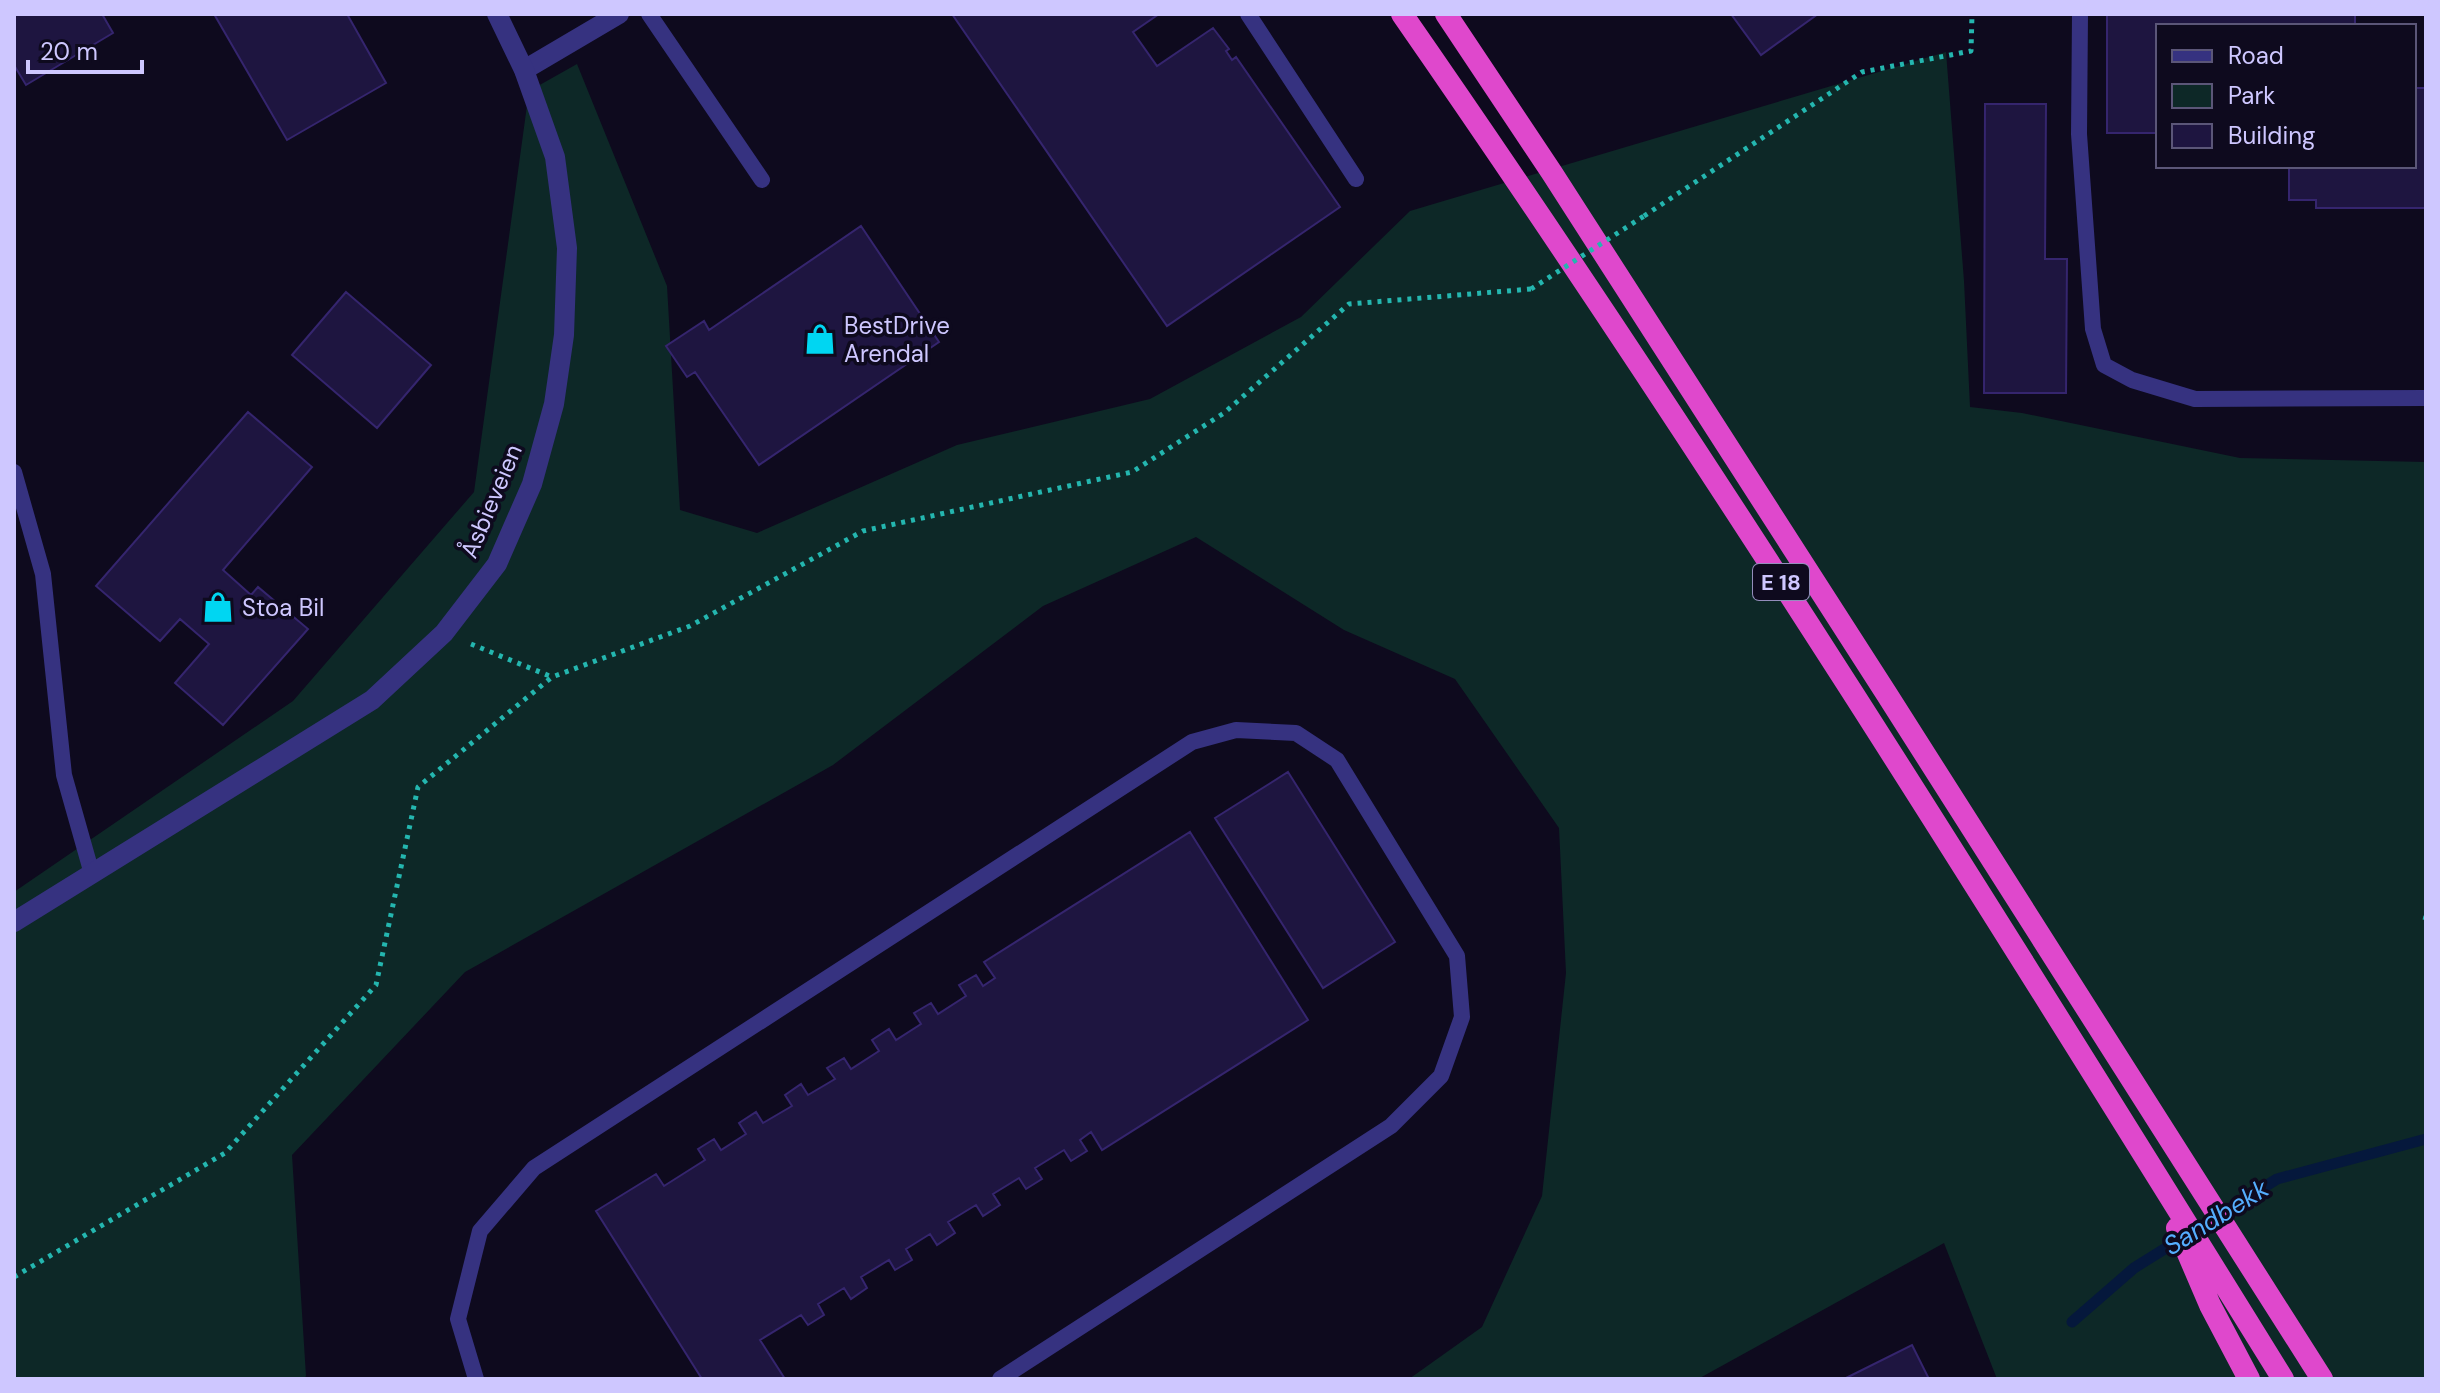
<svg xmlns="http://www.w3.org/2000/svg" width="2440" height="1393" font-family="'DM Sans',sans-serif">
<rect width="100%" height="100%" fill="#0e0a1e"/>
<path fill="#0d2827" d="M1946,52L1964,281L1970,407L2022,413L2240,458L2426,462V1379H1997L1944,1243L1698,1379H1409L1482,1327L1542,1196L1566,973L1559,828L1455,679L1344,630L1196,537L1043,606L833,765L465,972L292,1155L306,1376L304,1379H14V892L293,701L474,492L529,91L577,64L667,286L680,510L757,533L957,445L1150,399L1301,317L1410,211Z"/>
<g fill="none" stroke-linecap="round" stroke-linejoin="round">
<path stroke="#05183c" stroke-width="11" d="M2072,1322L2134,1268L2277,1179L2426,1139"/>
</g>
<path fill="#1e1540" stroke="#35256e" stroke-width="2" d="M14,14H102L113,33L26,85L14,65Z
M214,14H347L386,83L287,140Z
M952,14H1159L1133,32L1157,66L1213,28L1229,49L1226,51L1232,60L1236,57L1340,207L1167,326Z
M1731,14H1818L1761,55Z
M2107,14H2355V26H2158V133H2107Z
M2414,88H2426V208H2316V200H2289V166H2414Z
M1985,104H2046L2045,259H2067L2066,393H1984Z
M861,226L939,342L759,465L695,372L687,377L666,346L704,321L709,330Z
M346,292L431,365L377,428L292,355Z
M248,412L312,467L223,570L251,595L258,587L308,629L223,725L175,683L209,644L180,619L160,641L96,586Z
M1288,772L1395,942L1323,988L1215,818Z
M1190,832L1308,1020L1102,1150L1091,1132L1080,1140L1087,1151L1071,1161L1064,1150L1035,1168L1042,1179L1026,1189L1019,1178L993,1194L1000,1205L983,1216L976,1205L948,1222L955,1233L937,1245L930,1234L906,1249L912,1260L895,1270L889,1260L861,1277L867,1288L851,1299L844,1288L818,1304L824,1315L808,1325L801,1315L760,1340L785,1379H702L596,1211L656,1174L664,1186L705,1160L698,1149L714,1139L721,1150L746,1134L739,1123L756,1112L763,1123L792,1106L785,1095L801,1084L808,1095L835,1079L827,1068L844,1058L851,1069L879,1051L872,1040L889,1029L896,1040L921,1024L914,1013L931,1003L938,1014L966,996L959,985L976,975L983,986L995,978L984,962Z
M1912,1345L1929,1379H1844Z"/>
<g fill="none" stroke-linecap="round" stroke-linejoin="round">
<path stroke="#24b6af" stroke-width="5" stroke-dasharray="4 6" stroke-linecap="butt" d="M1644,216L1862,72L1971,51L1972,14
M471,644L552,677
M2425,920L2426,916
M14,1277L225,1153L376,985L418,787L552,677L690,626L863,531L1132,472L1224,413L1349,304L1531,289"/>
<path stroke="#363280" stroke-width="16" d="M649,14L762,180
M1248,14L1356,179
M2080,14L2079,134L2093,329L2104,365L2132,380L2195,399L2426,398
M14,472L43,574L64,775L92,874
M476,1379L458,1319L480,1231L534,1168L1192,742L1236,730L1296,733L1337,760L1457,956L1462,1017L1441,1076L1391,1126L1000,1379"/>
<path stroke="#363280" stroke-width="20" d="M524,70L619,14"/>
<path stroke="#363280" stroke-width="20" d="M14,922L372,700L444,633L497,564L532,484L554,404L564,335L567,248L555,157L524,70L497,14"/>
<path stroke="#df48cc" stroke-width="22" d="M1402,14C1711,459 1998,919 2283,1379
M1446,14L1552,173L1886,693L2322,1379
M2177,1228L2210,1305L2249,1379"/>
<path stroke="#24b6af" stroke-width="5" stroke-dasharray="4 6" stroke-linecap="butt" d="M1531,289L1644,216"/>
</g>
<defs>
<symbol id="shop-bare" viewBox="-9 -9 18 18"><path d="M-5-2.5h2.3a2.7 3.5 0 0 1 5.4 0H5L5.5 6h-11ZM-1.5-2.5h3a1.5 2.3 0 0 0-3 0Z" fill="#00d6f2" stroke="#0e0a1e" stroke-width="2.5" paint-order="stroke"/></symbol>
</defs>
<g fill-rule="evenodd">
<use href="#shop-bare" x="798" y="317" width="44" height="44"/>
<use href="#shop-bare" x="196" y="585" width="44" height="44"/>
</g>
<g text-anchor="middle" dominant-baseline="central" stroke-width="7" stroke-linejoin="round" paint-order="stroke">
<rect fill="#0e0a1e" stroke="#948ebc" stroke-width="2" x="1753" y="564" width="56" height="36" rx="6"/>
<g font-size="22" font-weight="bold" fill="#cec7ff">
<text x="1781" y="582">E 18</text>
</g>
<g font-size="24" fill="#cec7ff" stroke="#0e0a1e" text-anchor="start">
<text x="844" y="325">BestDrive<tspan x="844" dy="28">Arendal</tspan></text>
<text x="242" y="607">Stoa Bil</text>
</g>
<g font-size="24" fill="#cec7ff" stroke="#0e0a1e">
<text transform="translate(491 501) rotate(-67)">Åsbieveien</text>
</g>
<g font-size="26" font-style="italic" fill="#55aeff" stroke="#0e0a1e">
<text transform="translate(2216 1217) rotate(-32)">Sandbekk</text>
</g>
</g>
<rect width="2440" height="1393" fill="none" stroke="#cec7ff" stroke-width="32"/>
<rect x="2156" y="24" width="260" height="144" fill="#0e0a1e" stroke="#5b5678" stroke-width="2"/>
<rect x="2172" y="50" width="40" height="12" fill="#363280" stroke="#5b5678" stroke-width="2"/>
<text x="2228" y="64" font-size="24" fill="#cec7ff">Road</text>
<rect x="2172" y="84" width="40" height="24" fill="#0d2827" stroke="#5b5678" stroke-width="2"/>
<text x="2228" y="104" font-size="24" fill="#cec7ff">Park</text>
<rect x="2172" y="124" width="40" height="24" fill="#1e1540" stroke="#5b5678" stroke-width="2"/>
<text x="2228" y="144" font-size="24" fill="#cec7ff">Building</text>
<path d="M28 60v12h114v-12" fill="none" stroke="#cec7ff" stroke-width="4"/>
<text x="40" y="60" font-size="24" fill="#cec7ff" stroke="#0e0a1e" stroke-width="6" paint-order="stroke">20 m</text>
</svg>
